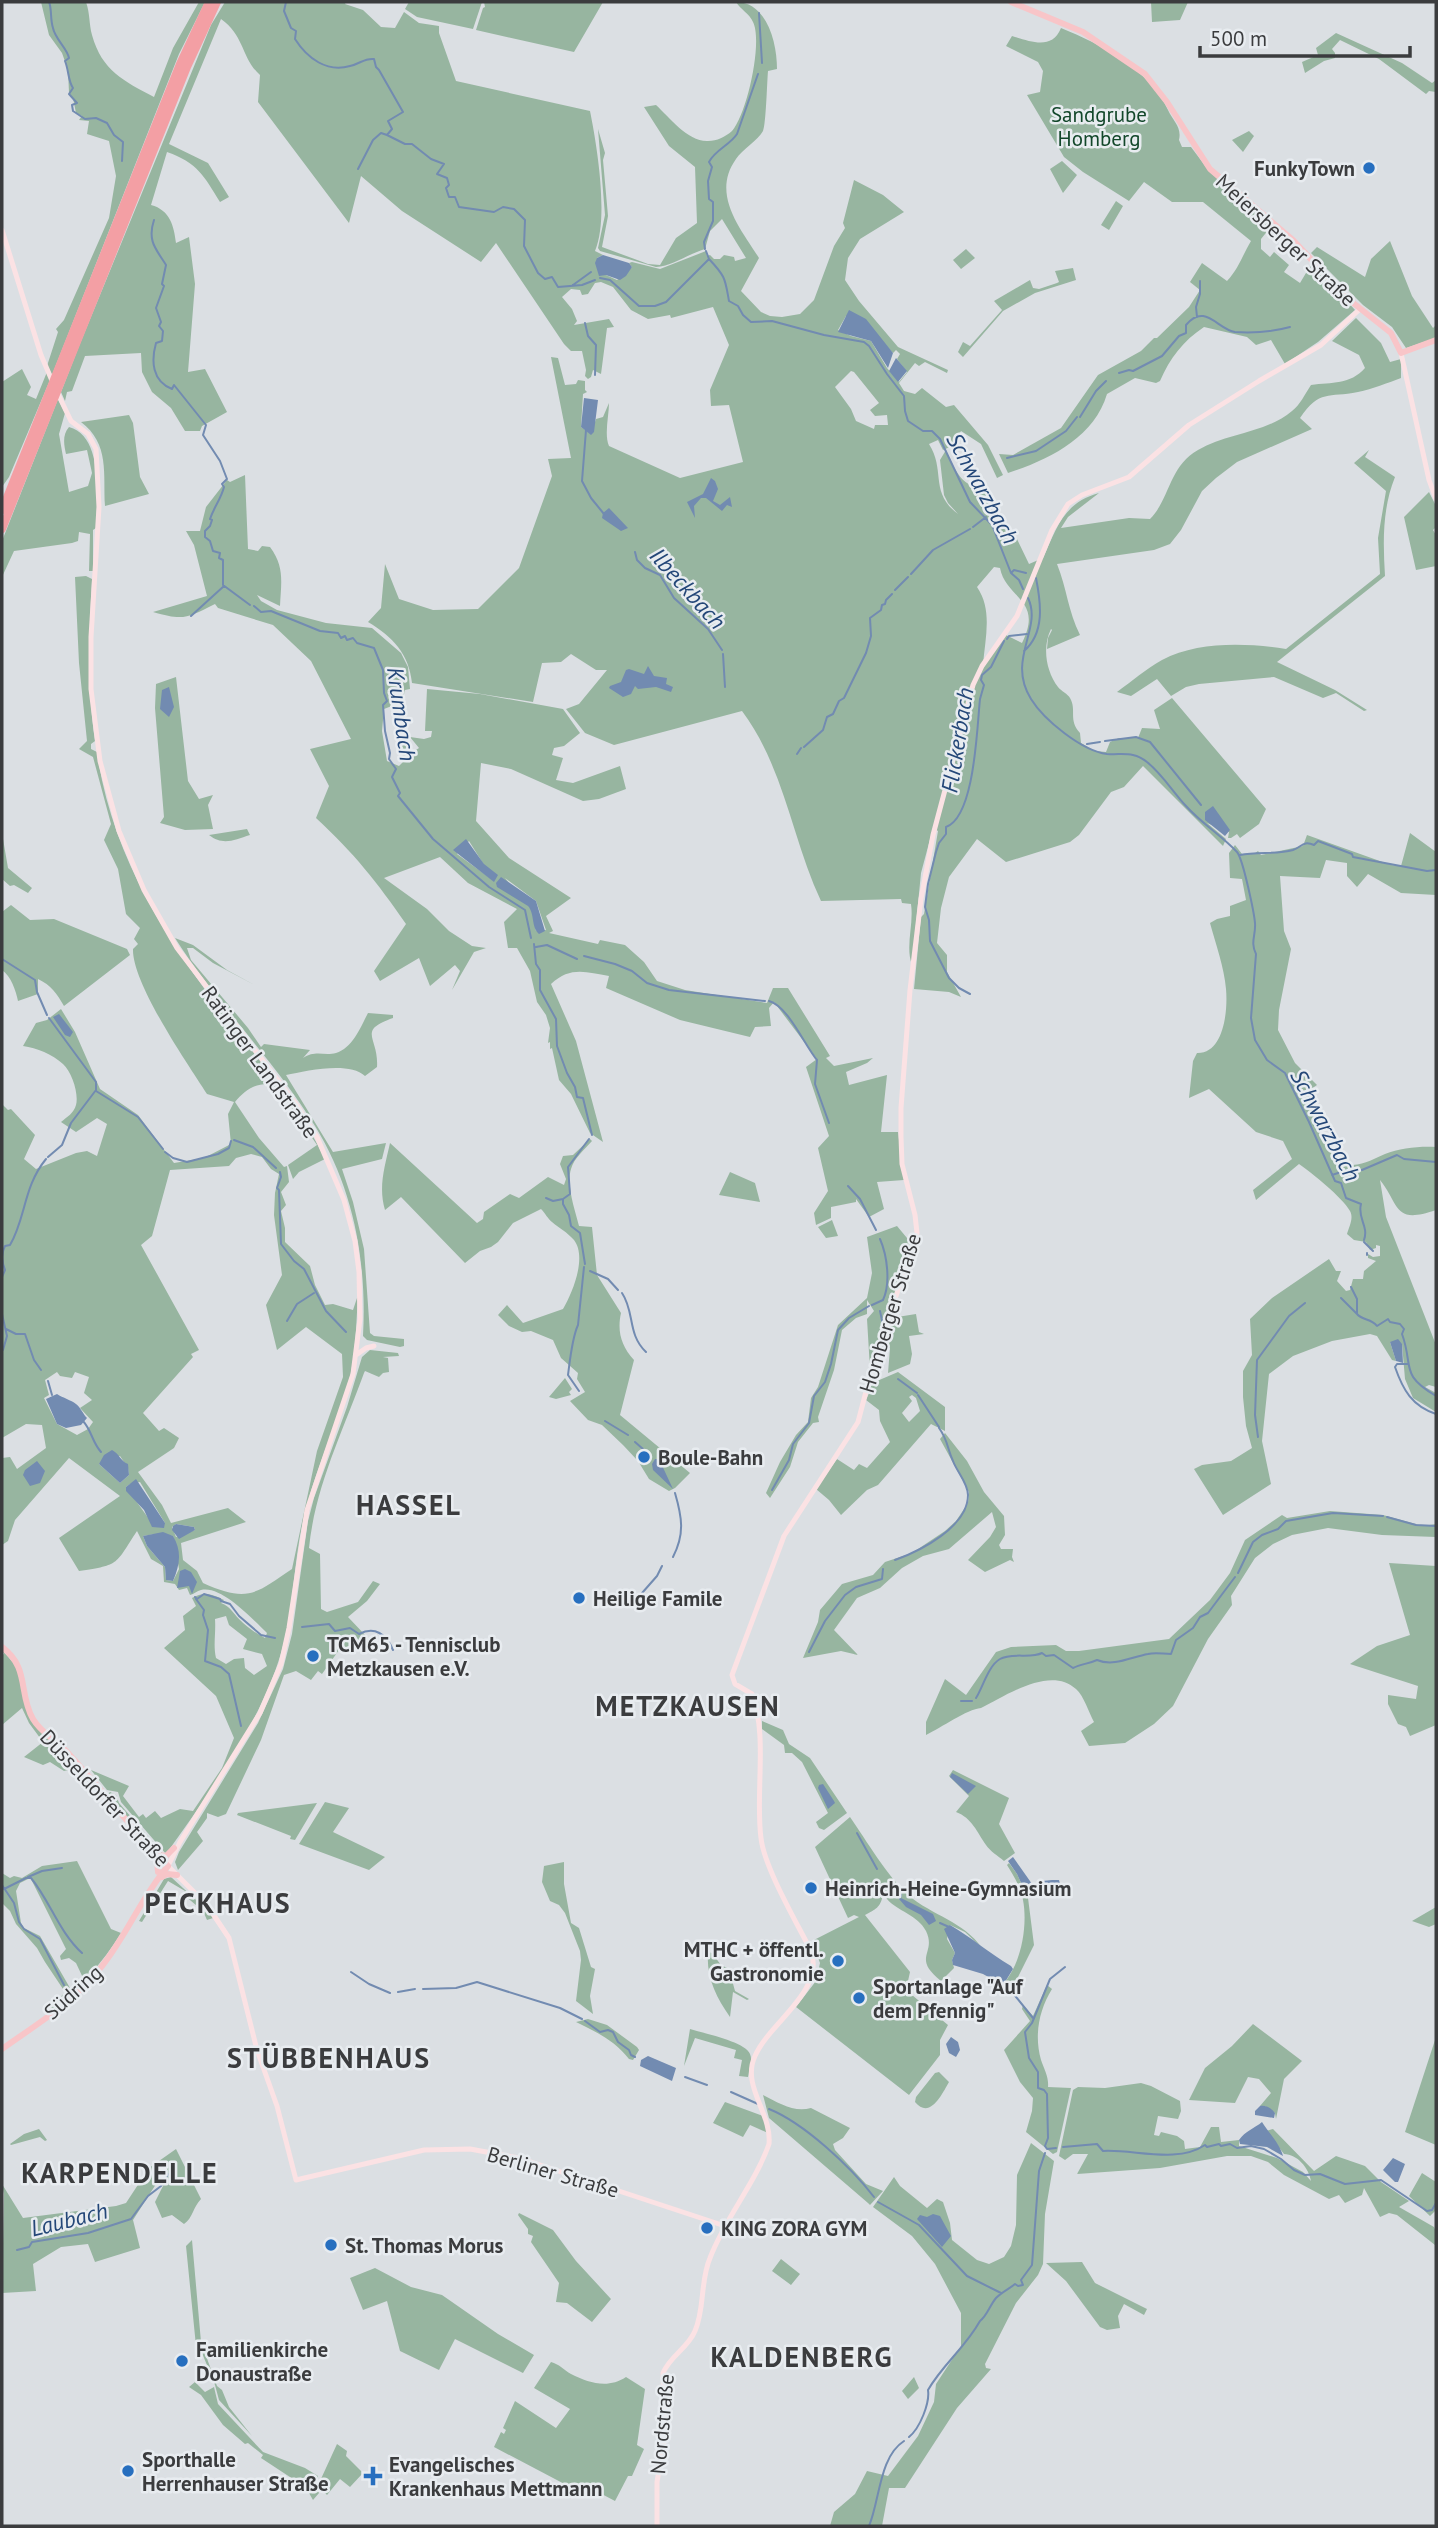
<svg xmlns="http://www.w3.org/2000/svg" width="1438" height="2528" font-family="'PT Sans',sans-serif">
<rect width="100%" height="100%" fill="#dbdfe3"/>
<path fill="#97b5a0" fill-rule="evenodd" d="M41,2H86C90,13 89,24 92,35C102,71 124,81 154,97L173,48L199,2H205L179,54L52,375L47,366L58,332L56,329L64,320L109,218L116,176L109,141L87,134L89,121L79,120L82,116L76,113L73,98L69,93L68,70L62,53L49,35Z
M225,2H346L345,4L363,10L381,27L395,28L404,12L419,23L439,26V33L456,81L590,111C597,146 609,218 595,251L603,255L597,258L606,275L617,280L632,267L629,263L632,262L660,269L706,251L707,256L710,255L714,259H720L724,255L734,257L735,261L746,258L722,219L710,231L705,249C688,254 673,266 656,267L600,251L598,248L605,215L598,129L605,153L603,160L608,216L602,247L648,264L660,265L676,238L697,223L695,167L669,146L644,107L656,105C669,117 688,142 708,141C717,141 725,137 732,131C747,114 763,42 753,22C750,14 740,9 736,2C767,2 777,43 777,69L768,71C767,83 766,124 763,131C758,140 742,150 736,159C711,194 740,228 759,258L741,291L761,312L770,316L782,317L800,314L814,300L834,246L845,228L843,223L854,180L883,195L904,212L860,239L848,258L845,280L859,301L898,347L948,370L947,373L925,362L919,366L915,363L899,383L904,391L915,394L922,388L946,407L954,405L988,445L1003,475L997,478L981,444L961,431L952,446L943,450L938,440L929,444C946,471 929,492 958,514L948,503L944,495L940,460L946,450C955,471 962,488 988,490L993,495L992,511L1003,527L1015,535L1029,564L1043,558C1057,528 1063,503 1099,493L1068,517L1061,528L1129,518L1150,519C1170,499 1169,466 1198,450C1227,433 1266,433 1292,411C1300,405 1305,394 1311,385C1332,382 1350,385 1365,368L1359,355L1332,341L1356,318L1381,343L1390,362L1401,359V378C1387,383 1373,389 1358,392C1328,398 1320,389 1300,418L1312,429L1237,462L1216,478L1202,491L1181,530L1170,544L1154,550L1057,564C1067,589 1068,611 1080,635L1047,649L1048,638L1052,630L1051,629C1042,647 1046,671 1058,687C1061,691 1068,694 1070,698C1077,710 1068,720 1080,733L1081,743L1095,751L1106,752L1110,742L1119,738H1138L1142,728L1160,729L1154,710L1172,698L1266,809L1259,824L1240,838L1237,834L1231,838H1228L1229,832L1207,823L1226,839L1223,846L1143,766L1124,787L1111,792L1079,835L1070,842L1006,862L977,839L949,877L941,908L937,943L947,955V972L961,997L949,992L914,989L921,917L924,914L938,831L933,828L921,873L912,965C905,946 914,925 911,904L902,903L901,899L821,901C792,839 784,767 742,711L614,745L585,733L566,709L579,704L607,670H596L571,654L561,662L542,663L533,702L412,683C409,654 393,637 368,622L381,608L385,564L399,599L433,610L478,609L519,568L552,476L548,459L571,458L551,357L558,358L565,385L576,384L578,380L585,381V390L587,392L583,394L581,427L591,434L596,419L603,417L609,403C609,416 604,434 609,446L680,478L743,462L729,405L711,406L710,390L729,345L713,307L671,318L670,315L648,319L631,310L613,287L601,282L595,283L588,294L582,295L580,290L571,289L562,297L572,309L577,321L574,325L609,319L614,327L607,328L601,374L593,370L591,377L588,379L585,376L586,370L582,351H571L564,344L496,243L481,262L402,211L361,176L349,223L258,102L260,75C241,58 245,36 221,19L169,144L208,163L229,197L220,202C204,176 198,163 167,152L151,205C170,210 174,226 176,243L189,237L195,284L188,372L205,369L227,412L202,426L200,431H185L171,408L152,392L142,372L141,353L85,356L72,391L67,392L65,401L61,392L79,346L211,25ZM846,316L880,339L893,353L896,350L900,354L897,359L907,372L899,382L887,368L871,341L851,336L838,330ZM851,371L854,372L879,403L870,410L875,416L887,415L888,425H875L874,429L856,421L851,409L835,387ZM994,567L1000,568C1006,599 1044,599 1022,643L1006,635L983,665C985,639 993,610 977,587Z
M409,2H482L473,29L417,17L405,9Z
M484,2H603L574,52L476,30L483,8L485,7Z
M1151,2H1188L1180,20L1152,22Z
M1061,28C1101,44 1151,71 1168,110C1173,121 1182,127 1179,140L1182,147H1191L1209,171L1281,235L1283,241L1269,229L1261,239V249L1270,257L1274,252L1289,265L1284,272L1300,283L1312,263L1355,310L1318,342L1285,364L1271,340L1256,345L1247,337L1204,327C1183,341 1170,358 1160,381L1156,383L1135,378L1107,394C1094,438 1048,460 1008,473L999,454L1013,455L1061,428L1098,375L1141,351L1154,338H1157L1189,307L1200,290L1190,282L1202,263L1227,281C1239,268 1242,256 1251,241L1203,202H1172L1144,182L1129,201L1083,172L1064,157L1027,95L1040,92L1043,71L1038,62L1006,46L1012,36C1032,42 1052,50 1061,28Z
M1336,33L1402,63L1432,83L1436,80V92L1429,91L1426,94L1379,59L1340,40L1332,49L1335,53V58L1324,61L1305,73L1302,62L1318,55L1316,48Z
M1249,131L1254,136L1243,152L1232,140Z
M1062,161L1077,175L1063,193L1050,169Z
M1116,201L1123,206L1109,230L1101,225Z
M1390,241L1412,296L1433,328L1436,325V338L1406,348L1392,327L1363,305L1311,253L1317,247L1365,277L1371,259Z
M966,249L975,258L961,269L953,260Z
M1073,268L1076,280L1035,293L1003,311L963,357L958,352L963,342L970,346L1002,310L994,301L1030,280L1033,288L1039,289L1057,283L1059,282L1055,271Z
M22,369L31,387L27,395L36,399L47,372L50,380L9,477L2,487V382Z
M58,399L65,413L59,434L69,492L88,486L92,473L87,450L66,454C64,445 62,435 69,427C104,436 97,500 96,528L93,530V571H89L90,534L79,532L78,541L72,543L14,551L2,577V541Z
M129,415L133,423L140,477L149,494L105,506C103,474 110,444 81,422Z
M1369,450L1365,457L1395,477C1382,509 1383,543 1385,576L1277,662L1335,690L1367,710L1364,711L1336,693L1323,698L1274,677L1199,684L1186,687L1171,696L1157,679L1131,696L1117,692C1132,681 1146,669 1162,660C1198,641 1247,643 1286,649L1380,574L1378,538L1386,491L1354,463Z
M245,475L248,549L258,551L262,546L270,547C285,567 281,583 280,606L257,595L261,601L277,610L326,623L372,628L401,653L408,667L410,689L405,690L402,702L384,709L382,731L387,761L399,766L403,762L402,746L406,744L413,752L419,748L410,737L424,739L431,737L432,731H425L427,689L480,694L563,709L580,733L564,746L554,748L552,755L563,758L556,780L573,783L620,766L626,789L599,799L583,801L511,769L481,763L476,821L509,858L571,898L546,916L553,931L549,933L598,944L600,940L625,945L644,962L657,981L685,990L767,1003L773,988H788L830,1056L826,1058L834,1066L873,1058L867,1063L846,1072L849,1085L887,1075L881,1132H898L904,1180L877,1182L884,1209L869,1217L856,1199V1202L831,1207V1218L816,1225L814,1213L828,1191L818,1148L829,1136L806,1067L817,1059L774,1002L769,1008L771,1026L755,1027L750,1037L680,1020L606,988L609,976C586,972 570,966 551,984L576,1041L603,1142L590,1133L571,1094L559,1080L552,1048L550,1049V1042L548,1043L550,1028L546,1015L537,1002L530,971L517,948H508L504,922L517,909L468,883L440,857L384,878L427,909L449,931L472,946L486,948L474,952L452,990L460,971L455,965L430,986L419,958L380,981L374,971L406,924C377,882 354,853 316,818L329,786L310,749L351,739L311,661L273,625L218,608L215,604C187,618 184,621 153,612L207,596L194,545L186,531H200L206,507L227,480L230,482ZM469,841L494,881L457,854ZM505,878L536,901L546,930L536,931L532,910Z
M1429,492L1436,506V527L1433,530L1436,535V566L1416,570L1404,517Z
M86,576L92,579C89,634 87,686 95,741L91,744V749L97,752C112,859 170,946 235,1029C268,1071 302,1111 325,1159L299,1172L293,1179L288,1165L317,1145L289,1104L270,1084C254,1083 244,1091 235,1102L259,1138L284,1167L287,1166L289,1182L281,1192L286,1205L281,1211L285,1228V1242L310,1266L315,1285L325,1305L333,1304L353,1310L358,1295C356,1325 356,1356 348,1385C336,1426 318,1464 307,1505C294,1550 295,1597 284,1642C266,1716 210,1792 166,1854L121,1802L118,1792L107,1790L91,1770L129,1786L123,1796L139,1817L143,1814L146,1818L155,1811L161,1818L180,1809L193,1811L222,1768L234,1738L216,1696L164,1648L185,1630L183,1616L196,1606L192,1598C204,1591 212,1594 224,1600L221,1603C231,1607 232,1612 239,1619C247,1627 255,1633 265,1638L267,1633C253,1620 222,1585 201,1590C197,1591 194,1594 190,1595L187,1588L179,1590L175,1584L164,1582L163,1566L151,1559L137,1531C115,1564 121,1565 79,1571L59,1538L120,1496L69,1458L15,1520L8,1541L2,1545V1458L10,1457L17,1469L46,1448L42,1425L26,1424L2,1438V1104L8,1110L11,1109L35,1135L24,1159L36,1169L76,1153L87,1151L97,1156L107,1124L97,1118L76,1132L61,1122C67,1117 74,1113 76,1105C79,1094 72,1072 63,1064C52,1054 37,1048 23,1046L36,1023L47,1020L61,1009L75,1032L100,1089L138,1115L174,1163L204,1158L231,1144L228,1114L234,1102L207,1094C187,1063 132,983 133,949L138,944L134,939L140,928L126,914L118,869L104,840L111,824L93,757L79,749L87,741L79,663L75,577ZM251,1154L262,1157L271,1169L279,1174L275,1193L274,1215L282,1275L266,1305L277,1350L306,1327L342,1354L343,1377L317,1451L292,1569C255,1594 248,1603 203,1583L197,1571L183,1560L181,1543L246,1522L228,1508L171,1523L162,1505L138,1472L174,1448L179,1438L164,1428L159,1431L143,1413L193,1357L191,1354L199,1350L141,1245L152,1236L170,1170L229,1166L236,1158ZM57,1372L60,1376L72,1378L75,1372L89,1377L84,1393L92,1400L80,1408L93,1422L88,1429L77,1435L57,1424L44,1398L49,1395L45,1380ZM120,1456L128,1468L129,1475L120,1483L99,1464ZM140,1482L165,1523L149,1519L126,1487L130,1484ZM176,1524L194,1527L195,1530L176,1537L172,1527ZM155,1534L173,1536L179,1569L173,1581L166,1580L165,1567L147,1546L143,1536ZM226,1616L229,1625L247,1639L243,1649L262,1654L267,1666L254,1675L245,1668L244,1658L234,1659L226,1664L216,1658C213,1645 216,1633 215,1619Z
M176,677L188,781L199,799L213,795L208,805L213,829L185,830L160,823L164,817L155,708L156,684Z
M247,829L250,835C234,840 223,846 209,835Z
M2,833L8,868L32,888L28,893L14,885L10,886L2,879Z
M1410,833L1436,852V895L1401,893L1368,874L1357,887L1347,876V863L1326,860L1320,878L1280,876L1284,931L1291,949L1279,1010L1278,1030L1295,1063L1317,1085L1308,1091L1320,1133L1341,1165C1362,1166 1367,1162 1385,1154C1400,1148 1420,1146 1436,1147V1210C1393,1225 1400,1205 1380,1180L1386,1217L1436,1345V1387L1429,1385L1425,1387L1436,1393V1412L1413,1398L1405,1379L1402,1344L1390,1342L1396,1361L1392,1360L1377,1336L1370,1334L1332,1341L1293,1356L1269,1374L1262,1441L1271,1484L1223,1515L1194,1469L1202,1465L1231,1461L1252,1448L1246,1426L1243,1397V1371L1252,1355L1250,1319L1272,1298L1329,1259L1336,1271H1341L1337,1281L1346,1291L1350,1290L1353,1279H1363L1364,1271L1376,1261L1368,1258V1254L1373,1257L1380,1256V1246L1376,1245V1248L1370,1250L1366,1242L1354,1240L1347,1234C1349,1227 1354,1218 1350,1211C1342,1197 1313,1174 1299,1164L1256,1200L1253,1190L1292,1159L1283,1141L1256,1132L1209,1089L1189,1098L1193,1061L1197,1053C1224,1054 1228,1010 1226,989C1224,967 1216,945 1210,923L1217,919L1230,916V906L1246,900L1242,879L1230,878L1229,853L1235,845L1242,854H1254L1258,851L1261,855L1303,846L1307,835L1391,865L1401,866Z
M11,905L30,920L54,919L127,949L130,955L64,1006C57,994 51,985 38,979V994L18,1001C16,991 11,976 2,970V912Z
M175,938L193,945L227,970L262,989L213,963L193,948H187L191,960L248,1028L261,1047L264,1044L310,1050L303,1058C315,1050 324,1056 336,1053C353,1048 361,1026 368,1013L393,1015V1018C356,1031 379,1037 377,1067L365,1076C349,1061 306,1071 286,1075L333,1152L386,1143L382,1159L342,1169L353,1202L364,1249L370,1333L374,1336L404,1339V1346L400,1347L367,1340L363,1336C367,1263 354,1189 315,1126C274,1060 217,1004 175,938Z
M590,1139L592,1141C585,1149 574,1158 571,1169C566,1185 575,1210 579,1226L592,1227L597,1275L621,1313C617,1331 621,1346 634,1360L620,1415L690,1473L675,1488L669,1491L649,1479L638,1461L623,1445L602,1425L588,1420L570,1401L585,1392L577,1379L578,1373L561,1358L553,1340L531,1331L522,1332L509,1326L498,1315L507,1305L523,1323L563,1309C573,1292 587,1257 574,1240C567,1232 559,1228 552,1222C548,1219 545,1213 541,1209L513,1223L498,1242L491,1247L480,1251L465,1263L401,1197L385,1210C378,1187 385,1166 390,1143L477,1223L483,1219L484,1212L510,1194L519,1198L548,1177L564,1185L566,1179L560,1164L563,1156L573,1155Z
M730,1172L755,1183L760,1202L719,1195Z
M832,1220L838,1236L826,1238L818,1227Z
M897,1226L912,1244L870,1369L867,1319L874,1311L867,1300V1314L856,1318L842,1330L834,1370L818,1417L819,1422L813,1423L798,1442L790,1467L770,1498L766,1493L780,1462L796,1435L808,1422L811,1398L818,1387L838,1325L867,1298L872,1273L867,1237Z
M916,1314L919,1332L924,1334L909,1336L912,1354L910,1364L888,1373L890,1348L880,1346L891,1318Z
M370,1350L398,1353L399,1356L383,1357L388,1358L389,1372L383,1373L379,1377L365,1371L364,1373C343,1431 315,1487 309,1548L320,1554L321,1609L327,1612L358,1602L373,1581L380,1584L367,1601L348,1617L366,1636L360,1641L359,1651L339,1650L322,1674L318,1671L311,1680L296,1671L284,1675L261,1740L226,1814L218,1817L207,1813V1818L197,1832L203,1841L178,1870L175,1862L179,1852L258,1723L283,1669L292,1634L308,1521L314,1498L347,1407L362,1357Z
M898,1372L945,1407V1431L931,1424L878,1485L867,1490L841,1515L829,1500L816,1489L837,1459L854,1470L859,1464L867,1468L890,1442L880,1421L879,1410L866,1400L870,1391V1381H877ZM912,1395L916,1398L920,1411L909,1422L902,1413L912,1401L909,1397Z
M565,1378L572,1389L569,1392L571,1395L556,1399L549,1397Z
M945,1433L967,1461L984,1492L1004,1516L1005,1535L999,1545L1001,1549H1013L1012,1557L1014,1562L1010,1560L985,1572L968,1560L990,1537L996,1527L992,1512L949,1549L923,1556L902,1568L880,1588L857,1598L834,1630L858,1655L841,1651L803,1658L818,1622L820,1610L842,1584L873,1575L885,1562L912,1553L945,1531L956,1521L968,1503L969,1492L940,1439Z
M1330,1511L1383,1515L1423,1526L1436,1524V1537L1382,1535L1328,1528L1292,1535L1273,1544L1255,1558L1231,1596L1232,1605L1208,1639L1173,1706L1154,1724L1125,1743L1089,1746L1081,1731L1094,1722C1089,1713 1084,1696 1076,1689C1050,1665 1006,1696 981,1708C967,1709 941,1728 926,1735V1722L945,1679L966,1695L996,1652L1011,1647L1056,1645L1066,1651H1079L1169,1639L1210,1600L1230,1573L1245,1540L1282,1515L1287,1518Z
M1389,1563L1436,1566V1725L1410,1736L1406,1727L1398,1724L1388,1704V1695L1416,1699L1418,1686L1350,1664L1377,1646L1410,1635Z
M2,1650L17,1667L29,1715L94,1787L72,1769L64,1771L50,1762L43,1765L24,1757L43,1742L29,1723L22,1708L2,1725V1655L4,1654Z
M762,1721L783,1730L789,1744L810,1758L847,1813L824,1830L819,1828L816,1822L828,1813L802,1762L792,1753H785L784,1745L762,1729Z
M953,1770L1009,1798L999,1824L1015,1853L1004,1861C998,1856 990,1851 986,1845C977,1832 972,1818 956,1812L969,1796L949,1776Z
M110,1792L116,1795L119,1803L164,1855L160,1854L107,1795Z
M325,1802L349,1808L333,1832L385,1857L369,1870L299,1844Z
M317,1803L295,1840L290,1839L291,1836L237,1815L238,1813Z
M850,1817C866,1840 888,1877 908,1895C933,1916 963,1921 982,1948L965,1932L950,1925L947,1939L955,1953L952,1960L954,1968L941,1981C911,1957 937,1954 926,1931C918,1915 897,1911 887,1899C883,1895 881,1888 878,1884L883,1895C880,1908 876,1909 865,1915L910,1972L906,1990L948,2025L940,2040V2055L909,2095L796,2007L816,1981L820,1963L812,1941L859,1917L854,1915L848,1918L815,1847Z
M77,1861L111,1929L121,1933C102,1964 80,1987 52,2010L51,2008L65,1992L45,1962L37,1948L16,1924L10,1911L2,1903V1873L10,1878L14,1876L22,1878L42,1866ZM28,1879H31L66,1949L60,1956L61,1960L69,1958L76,1963L84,1980L70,1988L40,1936L24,1928L21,1923L16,1891L20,1883Z
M564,1862V1884L571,1923L579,1928L591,1967L595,1969L590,1996L593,2014L576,2001L581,1960L580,1951L565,1913L559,1905L550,1901L542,1882L544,1866Z
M1009,1863L1017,1874L1028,1898L1034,1945L1010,1993L1005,1990L1003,1984C1021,1965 1028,1926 1023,1900C1021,1887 1013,1875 1007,1865Z
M171,1877L207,1910L213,1918L207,1920L203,1911L184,1895L185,1902L180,1899L185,1891L168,1881L142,1922L139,1921L164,1879Z
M1436,1907V1924L1429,1927L1412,1921Z
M708,1952L712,1953L721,1965L729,1969L735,1991L749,1999L747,2000L733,1992L730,2017C716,1997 706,1977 708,1952Z
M1047,1985L1052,1989C1039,2010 1034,2035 1041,2060C1044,2069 1049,2077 1048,2087L1071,2088L1057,2152L1053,2154L1026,2132L1032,2111L1033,2098L1020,2082L1004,2050L1030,2021L1022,2009L1023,2005L1033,2016Z
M588,2019L607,2025L637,2047L639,2050L633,2060L629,2059C615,2041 597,2032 576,2022Z
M1253,2024L1302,2061L1284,2079L1276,2119L1275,2113L1265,2106H1260L1271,2093L1259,2079L1248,2077L1235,2103L1189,2100L1205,2068L1232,2046Z
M690,2029C703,2033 746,2042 750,2054C753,2061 749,2070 748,2077L739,2076L742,2060L734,2058L736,2050L695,2038L684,2066Z
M1436,2037V2145L1405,2132Z
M939,2072L949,2082C942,2094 930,2120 915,2102L916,2097L935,2073Z
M1141,2083L1151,2086L1180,2101L1181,2111L1178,2119L1158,2116L1154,2135L1159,2136L1161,2132L1177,2136L1184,2141L1185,2149L1200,2147L1211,2127H1219L1221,2142L1239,2140V2146L1277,2158L1303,2172L1311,2181C1309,2168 1297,2154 1284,2154L1266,2131L1273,2129L1314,2171L1336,2156L1365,2166L1381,2182L1409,2201L1399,2207L1434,2227L1436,2232L1435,2245L1397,2215L1389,2213L1380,2217L1364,2188L1362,2195L1345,2203L1339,2195L1329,2199L1284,2175L1268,2162L1251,2156H1227L1160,2168L1077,2174L1088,2154H1073L1065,2160L1059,2156L1073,2090L1078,2087L1105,2088Z
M763,2095C779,2103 794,2113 811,2108L850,2128L843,2138L833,2144L835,2150L866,2184L883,2191L870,2205L868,2203L769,2118Z
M725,2102L763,2116L768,2133L750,2125L743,2137L713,2123Z
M39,2129L47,2140L45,2141L40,2137L11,2145L10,2144L24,2134Z
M1031,2143L1054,2161L1045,2214L1043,2264L1038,2275L1016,2303L985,2364L986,2368L991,2369L957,2408L905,2488H889L882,2526H830L834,2512L855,2494L867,2471L888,2476L918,2436L934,2402L936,2384L961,2346V2313L935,2264L912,2236L873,2207L894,2177L900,2186L927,2208L937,2199L943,2202L950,2223L952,2240L977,2260L989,2264L1004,2257L1011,2246L1016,2225L1017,2175Z
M176,2149L201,2199C193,2207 193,2218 184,2224L172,2215L162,2218L155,2202L163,2186L158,2181L133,2220L140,2248L95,2262L88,2244L61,2247L33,2264L36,2291L2,2293L4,2194L2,2184L23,2218L116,2206L126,2203L149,2168Z
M1422,2173L1436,2182V2210L1430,2216L1409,2196Z
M519,2213L553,2230L576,2261L611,2299L592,2322L567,2303L556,2302L559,2283L531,2242L533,2236L528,2234V2229L518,2215Z
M192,2240L201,2342L217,2386L222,2390L229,2407L252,2436L219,2400L215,2385L200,2348L196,2346L186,2246Z
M781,2259L800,2274L791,2285L772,2271Z
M1082,2262L1095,2283L1147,2309L1144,2315L1124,2304L1118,2316L1120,2328L1107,2330L1100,2327L1066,2281L1046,2263Z
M375,2268L411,2287L442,2295L498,2334L534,2355L523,2373L455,2339L439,2370L400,2351L387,2301L363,2310L350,2278Z
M551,2362C559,2364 564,2370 571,2374C589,2383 608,2389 626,2377L645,2389L637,2445L644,2449L632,2476H628L615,2501L596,2491L591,2498L494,2447L501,2432L504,2434L506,2430L503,2428L515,2401L556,2428L570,2409L534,2388Z
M914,2377L919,2388L908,2399L902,2391Z
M195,2382L205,2392L214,2387L218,2404L263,2452L305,2468L318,2476L316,2488L319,2493L313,2500L301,2479L296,2481L261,2458L263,2455L248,2443L245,2444L223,2425L201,2395L189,2387Z
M337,2444L347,2451L346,2456L363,2473L350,2487L340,2479L327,2495L320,2487V2481Z"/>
<path fill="#728bb1" d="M603,255L629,263L632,267L626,276L620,280L606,275L599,276L595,263L597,258Z
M849,310L866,319L893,353L888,368L871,341L838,332Z
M896,358L907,371L898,382L889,371Z
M584,398L598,400L594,432L591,435L581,427Z
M711,478L715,481L718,489L713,501L720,505L730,497L732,507L727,505L722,511L706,498H701L694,506L695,518L687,502L703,494Z
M609,508L628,528L621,531L602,518L603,513Z
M648,666L654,676L667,678L666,684L673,687L671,692L656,687L638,689L635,686L631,694L623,697L609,688L610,686L621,682L626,670L629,669L644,674Z
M169,687L174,707L169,717L160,709L162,690Z
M1213,806L1230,830L1225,836L1205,820V812Z
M466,839L484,864L498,875L494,882L453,850Z
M501,877L536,901L545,931L539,934C531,927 535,914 528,906L497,887L496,883Z
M59,1014L73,1032L70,1037L65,1035L53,1017Z
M1398,1339L1402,1344L1403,1363L1396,1361L1390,1342Z
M57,1394C63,1398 71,1400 76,1404C81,1408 83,1414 87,1418L81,1425L66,1428L57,1424L46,1399Z
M112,1450C120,1454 120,1461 128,1464L129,1475L120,1483L99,1464L104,1455Z
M655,1459H659L673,1489L653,1470L652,1464Z
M37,1461L45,1471L40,1483L30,1486L23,1475L25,1470Z
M136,1479L165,1523L164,1528L152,1527L144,1510L126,1491V1487Z
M176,1524L194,1527L195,1530L179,1539L172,1530L173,1526Z
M163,1532L173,1536C182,1551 180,1565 173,1581L166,1580L165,1567L147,1546L143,1536Z
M185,1569L191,1572L197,1582L192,1594L189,1586L177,1588L180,1571Z
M952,1773L976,1786L968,1794L950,1777Z
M823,1784L834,1801L835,1803L828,1809L818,1788L819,1785Z
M1013,1857L1037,1891L1028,1898L1017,1874L1008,1861Z
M1052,1880H1059L1060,1884L1052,1893L1045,1895L1037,1885L1042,1881Z
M901,1898L933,1914L936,1921L929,1925L921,1915L906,1907L899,1899Z
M950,1925C971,1937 989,1953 1011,1966L1013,1969L1005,1982L1001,1984L983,1974L953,1965L952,1960L955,1953L944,1929Z
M951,2037L958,2042L960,2050L956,2057L949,2053L946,2044Z
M648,2056L676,2068L672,2081L640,2066L641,2060Z
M1260,2106C1266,2105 1271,2108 1275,2113L1274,2118L1255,2115V2111Z
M1262,2122C1269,2133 1280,2144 1283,2156L1267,2147L1240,2144L1239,2140C1245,2131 1255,2128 1262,2122Z
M1393,2158L1405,2164L1398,2182H1395L1383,2170Z
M933,2214L940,2216L951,2236L942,2247L917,2219L920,2215L927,2217Z"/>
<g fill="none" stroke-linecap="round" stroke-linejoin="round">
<path stroke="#728bb1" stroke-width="2" d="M49,2C52,9 50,19 53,28C55,39 67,48 69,58L65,61C69,71 68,81 73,88L69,94L77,103L72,105L73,111L85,119L96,118L107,123L114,135L123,142L122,161
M286,2L284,11L291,28L296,31L295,39C307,58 327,73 350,66C360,64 364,58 374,59L376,67L379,70L403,112L388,121L392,129L387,135L405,144H412L431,159L444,164L437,174L447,178L449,185L446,188L449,197H455L459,207L494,212L503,207L514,209L525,220L524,246L538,273L545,279L552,277L558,287L582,285L595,280
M759,13L762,63
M358,169L373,140L381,133L387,135
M154,220C147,241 156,249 166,265L162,284L164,286L156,308L161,322L159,326L163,331L162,341L156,343C151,361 152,381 172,389L174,385L206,425L203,435L220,461L227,479L222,484L224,487C221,499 214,507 210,519L212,520L210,526L205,531V537L210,541L213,551L220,553L219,558L223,560V585L250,605
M705,249L704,242L713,221V202L709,199L708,181L712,167L709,162C715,150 730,145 737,134L758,74
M706,251L709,259
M600,278L610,280L639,306H655L666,302L709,259C726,277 725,279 729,301L738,306L743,315L751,322L772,321L824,335L864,342L869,346L887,374L904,396L905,411L908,421L923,431H932L940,439L970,502L992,525L1011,573L1019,580L1023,589
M573,285L591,272
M1197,317L1196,307L1200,294V281
M585,323L588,336L596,345L595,375
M1119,373L1129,370L1133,371L1162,356L1179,336L1186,333V325C1205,302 1218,330 1235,332C1252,333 1272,332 1290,327
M1080,417L1096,391L1106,381
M586,430L582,481L591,498L604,514
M1007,458L1036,451L1066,431L1077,417
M973,527L986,517
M635,552L637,560L645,568L660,575L674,598L708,629L722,650
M1012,572L1014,570L1026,573
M911,574L933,550L970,529
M895,590L908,577
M1028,598C1043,629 1006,659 1031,699C1044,720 1082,751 1107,754C1123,755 1134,751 1147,762C1162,774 1173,792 1186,806C1201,823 1221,835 1237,852C1243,859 1254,912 1255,923C1256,935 1250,942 1256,954L1251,1018L1255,1040L1267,1060L1285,1073L1309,1122L1335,1181L1341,1183L1346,1198L1361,1204C1357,1218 1369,1226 1364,1240
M254,606L261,612L271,611L320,631L338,633L341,638L345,636L347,640L353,638L357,643L374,648L383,670L384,693L387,701L383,705L385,731L390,753L389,759L396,769L392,777L400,793L398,796L433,839L489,887L525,910L531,938
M191,616L224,586
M1007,639L1009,636L1027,634
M1024,651C1045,633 1041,603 1036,578
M723,654L725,687
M1105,741L1136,737L1150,742L1201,805
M1087,744L1100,742
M804,747L823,730L827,717L833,714L839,701L844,698L866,653L871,636L870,618L881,610L882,605L885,604L886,600L892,594
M797,754L801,748
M1240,855C1257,851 1276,855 1293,850C1302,847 1303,840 1314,845L1318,841L1352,854L1353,857L1427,871L1436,870
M534,944L536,964L540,970V990L556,1019L557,1046L567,1073L575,1087L577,1097L583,1098L592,1135
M536,947L547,945L577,959
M584,956L615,964L632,971L647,983L669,990L765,1001
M2,959L35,980L37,992L47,1015
M970,994L959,988L949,978L930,941L929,920L925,907L928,884L936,852L939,843L946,834V827C975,817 977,726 980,699L984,685L981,680L982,675L991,667L1004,641
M769,1001C788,1006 805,1046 817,1060L815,1084L829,1123
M96,1091L138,1117L163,1149
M234,1140L253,1147L276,1168
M165,1152L173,1158L187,1162L218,1154L229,1148L231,1141
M48,1157L62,1145L71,1123L96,1090V1082L49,1018
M280,1172L281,1177L277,1188L279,1190L281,1244L294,1261L304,1269L326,1311L346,1332
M1332,1175L1347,1170H1362L1397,1155L1404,1159L1436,1162
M848,1186L860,1199L876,1230
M546,1198L553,1201L563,1199
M1364,1242L1373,1251
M1367,1255V1253
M585,1264L580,1233L571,1226L569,1215L563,1204V1199L570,1194L568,1167L589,1139
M590,1271L608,1279L618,1290
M2,1277L5,1270C2,1263 1,1253 5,1246L10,1245C26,1218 23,1187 46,1159
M1351,1287L1357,1299V1314C1363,1321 1371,1318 1377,1326L1388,1319L1390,1322L1400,1324L1404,1329L1402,1334C1414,1367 1399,1374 1436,1396
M622,1293C635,1312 627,1334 646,1352
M1341,1298L1357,1314
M872,1305L883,1300C891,1283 887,1255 880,1239
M2,1306V1310
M2,1314L7,1336L3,1350
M287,1321L297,1304L314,1293
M6,1329L16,1334H25L34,1360L41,1370
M880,1334L883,1325L880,1311
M885,1347V1338
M1407,1364H1397L1395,1367C1403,1390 1412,1406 1436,1414
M898,1379L917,1393
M48,1381L52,1395
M579,1391L568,1375C570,1360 572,1338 578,1325L584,1267
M918,1395L939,1427
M83,1421C92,1431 92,1442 101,1452
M605,1421L628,1435
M1258,1437L1255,1415L1257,1360L1289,1316L1305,1303
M635,1442L651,1456
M772,1490L789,1460L793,1444L809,1423L814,1396L825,1382L831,1364L838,1330L849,1318L869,1306
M1387,1517L1416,1525L1436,1526
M673,1557C685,1534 682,1517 675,1493
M895,1560C920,1551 968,1527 968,1495C968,1483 957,1472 953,1461C947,1448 948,1440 939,1428
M1238,1573L1253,1542L1262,1535L1278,1529L1286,1521L1333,1513L1383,1516
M195,1597L197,1599L204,1594L220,1599L221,1601L230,1604L239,1616L261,1635L275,1638
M196,1599L204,1610L203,1615L208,1630L205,1661L221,1667L229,1674L241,1726
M635,1601L657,1576L662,1566
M302,1627L329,1624L335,1631L350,1628L359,1634C375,1626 386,1634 393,1650
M809,1652L825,1621L845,1595L856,1587L882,1579L883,1569
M976,1698C983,1687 988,1666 1000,1659C1011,1652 1031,1659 1042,1653L1046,1656L1054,1655L1073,1668C1081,1664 1088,1664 1097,1660C1114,1667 1131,1657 1148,1654C1156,1652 1163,1654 1171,1654L1176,1640L1193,1628L1200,1617L1208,1613L1235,1577
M961,1701H972
M857,1833L877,1869
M28,1877L42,1871L62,1868
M2,1885L14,1903L19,1922L24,1929L40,1939L64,1985
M891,1888L901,1895L900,1898
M4,1889L26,1878H31C50,1901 59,1932 82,1953
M940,1923L949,1927
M351,1972L369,1984L390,1993
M423,1989L456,1988L477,1982L560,2008L582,2019
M398,1992L415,1989
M1012,1992L1033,2018
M585,2021L600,2032L608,2030L613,2032L618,2042L629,2050L631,2055L635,2057
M685,2077L707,2085
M731,2092L758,2104
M769,2109C804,2123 851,2167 874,2197
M1063,2147L1097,2144L1103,2151C1134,2149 1177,2164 1205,2145L1207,2147L1219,2144L1221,2146L1230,2144L1237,2148L1251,2146L1264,2149L1281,2159L1294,2170L1305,2175L1320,2174L1345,2184L1381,2180L1427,2211L1432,2210L1436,2203
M1056,2148L1047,2149L1045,2146L1048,2138L1047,2094L1044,2090L1038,2088V2072L1029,2058L1025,2032L1032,2023L1050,1979L1065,1967
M878,2202L919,2225L967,2276L1001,2293
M17,2250L29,2247L32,2242L88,2233L131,2219L148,2196L161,2186L168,2174
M909,2437C920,2428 930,2403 928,2390C943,2364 965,2348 980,2321C987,2316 990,2305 996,2298C1002,2292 1009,2289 1015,2284L1018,2286L1023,2285L1021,2280L1032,2265L1039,2171L1045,2153
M869,2526C880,2500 879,2457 904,2441"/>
<path stroke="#fbe2e4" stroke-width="5" d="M2,230L41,355L53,383
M1401,353L1429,480L1436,499
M57,392L71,421L88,434L96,449L99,507L91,637V689L100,761L119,831L144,890L177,948L296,1104L317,1137L344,1200L355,1241L359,1272L360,1319L353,1374L307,1510L289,1628L281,1664L260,1713L180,1842L168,1866L207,1905L229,1938L257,2050L277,2106L296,2180L424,2150L470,2149L519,2158L725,2226
M356,1355L366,1348L374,1346
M657,2526V2482L665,2435L663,2373C670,2356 688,2348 695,2331C705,2308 700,2281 710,2258C725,2218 755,2184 769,2144C772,2113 741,2086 755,2056C770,2022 825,1991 811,1951C797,1923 764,1867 761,1838C755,1795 768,1735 752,1694L735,1684L732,1675L784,1536L858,1422L873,1365L917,1233L915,1215L902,1164L901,1137V1108L910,990L921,899L933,835L973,685L982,666L1017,616L1052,530L1068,504L1082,495L1129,477L1189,425L1259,381L1321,345L1360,309"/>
<path stroke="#f8c5c8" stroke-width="6" d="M1011,2L1083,32L1145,74L1167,102L1210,169L1293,240L1347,298L1391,333L1401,353L1436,340
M2,1647C30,1668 18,1693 33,1719C41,1733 57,1741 68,1753C102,1790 133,1830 168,1866C142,1896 127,1935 102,1966C76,2001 37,2024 2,2049
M152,1854L157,1861L158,1872
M158,1855L166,1856L174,1848
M162,1877L167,1874L177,1875"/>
<path stroke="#f39fa4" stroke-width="8" d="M2,510L180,64L209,2
M2,529L187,67L217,2"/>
</g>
<g fill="#276fbf" stroke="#e8ecf0" stroke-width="2.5">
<circle cx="1369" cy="168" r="7"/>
<circle cx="644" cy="1457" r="7"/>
<circle cx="579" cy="1598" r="7"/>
<circle cx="313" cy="1656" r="7"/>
<circle cx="811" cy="1888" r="7"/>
<circle cx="838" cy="1961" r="7"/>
<circle cx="859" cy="1998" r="7"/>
<circle cx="707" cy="2228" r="7"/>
<circle cx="331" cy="2245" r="7"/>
<circle cx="182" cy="2361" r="7"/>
<circle cx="128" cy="2471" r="7"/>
<path d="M369.5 2465.5h7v7h7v7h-7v7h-7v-7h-7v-7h7z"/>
</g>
<g text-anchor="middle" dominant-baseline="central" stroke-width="5" stroke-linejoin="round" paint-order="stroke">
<g font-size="21" fill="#12472a" stroke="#e8ecf0">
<text x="1099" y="114">Sandgrube<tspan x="1099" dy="24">Homberg</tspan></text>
</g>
<g font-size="21" font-weight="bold" fill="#3b3c3e" stroke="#e8ecf0" text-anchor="start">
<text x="1355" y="168" text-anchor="end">FunkyTown</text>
<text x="658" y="1457">Boule-Bahn</text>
<text x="593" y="1598">Heilige Famile</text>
<text x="327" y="1644">TCM65 - Tennisclub<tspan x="327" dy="24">Metzkausen e.V.</tspan></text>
<text x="825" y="1888">Heinrich-Heine-Gymnasium</text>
<text x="824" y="1949" text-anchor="end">MTHC + öffentl.<tspan x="824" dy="24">Gastronomie</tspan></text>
<text x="873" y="1986">Sportanlage "Auf<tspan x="873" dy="24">dem Pfennig"</tspan></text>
<text x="721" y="2228">KING ZORA GYM</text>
<text x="345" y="2245">St. Thomas Morus</text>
<text x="196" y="2349">Familienkirche<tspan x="196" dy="24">Donaustraße</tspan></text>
<text x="142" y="2459">Sporthalle<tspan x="142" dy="24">Herrenhauser Straße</tspan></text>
<text x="389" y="2464">Evangelisches<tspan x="389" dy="24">Krankenhaus Mettmann</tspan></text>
</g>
<g font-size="21" fill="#3b3c3e" stroke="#e8ecf0">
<text transform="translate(1286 240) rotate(43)">Meiersberger Straße</text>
<text transform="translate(260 1062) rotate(54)">Ratinger Landstraße</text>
<text transform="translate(890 1313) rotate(-73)">Homberger Straße</text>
<text transform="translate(105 1798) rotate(47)">Düsseldorfer Straße</text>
<text transform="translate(73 1992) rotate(-42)">Südring</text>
<text transform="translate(553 2172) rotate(16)">Berliner Straße</text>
<text transform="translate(662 2424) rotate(-85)">Nordstraße</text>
</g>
<g font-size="23" font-style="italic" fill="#244778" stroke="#e8ecf0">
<text transform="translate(983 488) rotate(61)">Schwarzbach</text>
<text transform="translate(688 588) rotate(48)">Ilbeckbach</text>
<text transform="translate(402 714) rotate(82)">Krumbach</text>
<text transform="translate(957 740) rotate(-81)">Flickerbach</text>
<text transform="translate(1326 1125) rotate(62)">Schwarzbach</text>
<text transform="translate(69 2219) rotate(-14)">Laubach</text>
</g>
<g font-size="28" font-weight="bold" letter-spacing="2" fill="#3b3c3e" stroke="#e8ecf0">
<text x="409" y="1504">HASSEL</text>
<text x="688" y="1705">METZKAUSEN</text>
<text x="218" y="1902">PECKHAUS</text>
<text x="329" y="2057">STÜBBENHAUS</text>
<text x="120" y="2172">KARPENDELLE</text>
<text x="802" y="2356">KALDENBERG</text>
</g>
</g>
<rect width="1438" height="2528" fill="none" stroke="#3b3c3e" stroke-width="7"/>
<path d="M1200 46v10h210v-10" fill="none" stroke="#3b3c3e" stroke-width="3.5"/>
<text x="1210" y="46" font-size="21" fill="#3b3c3e" stroke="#e8ecf0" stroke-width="5" paint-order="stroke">500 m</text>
</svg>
